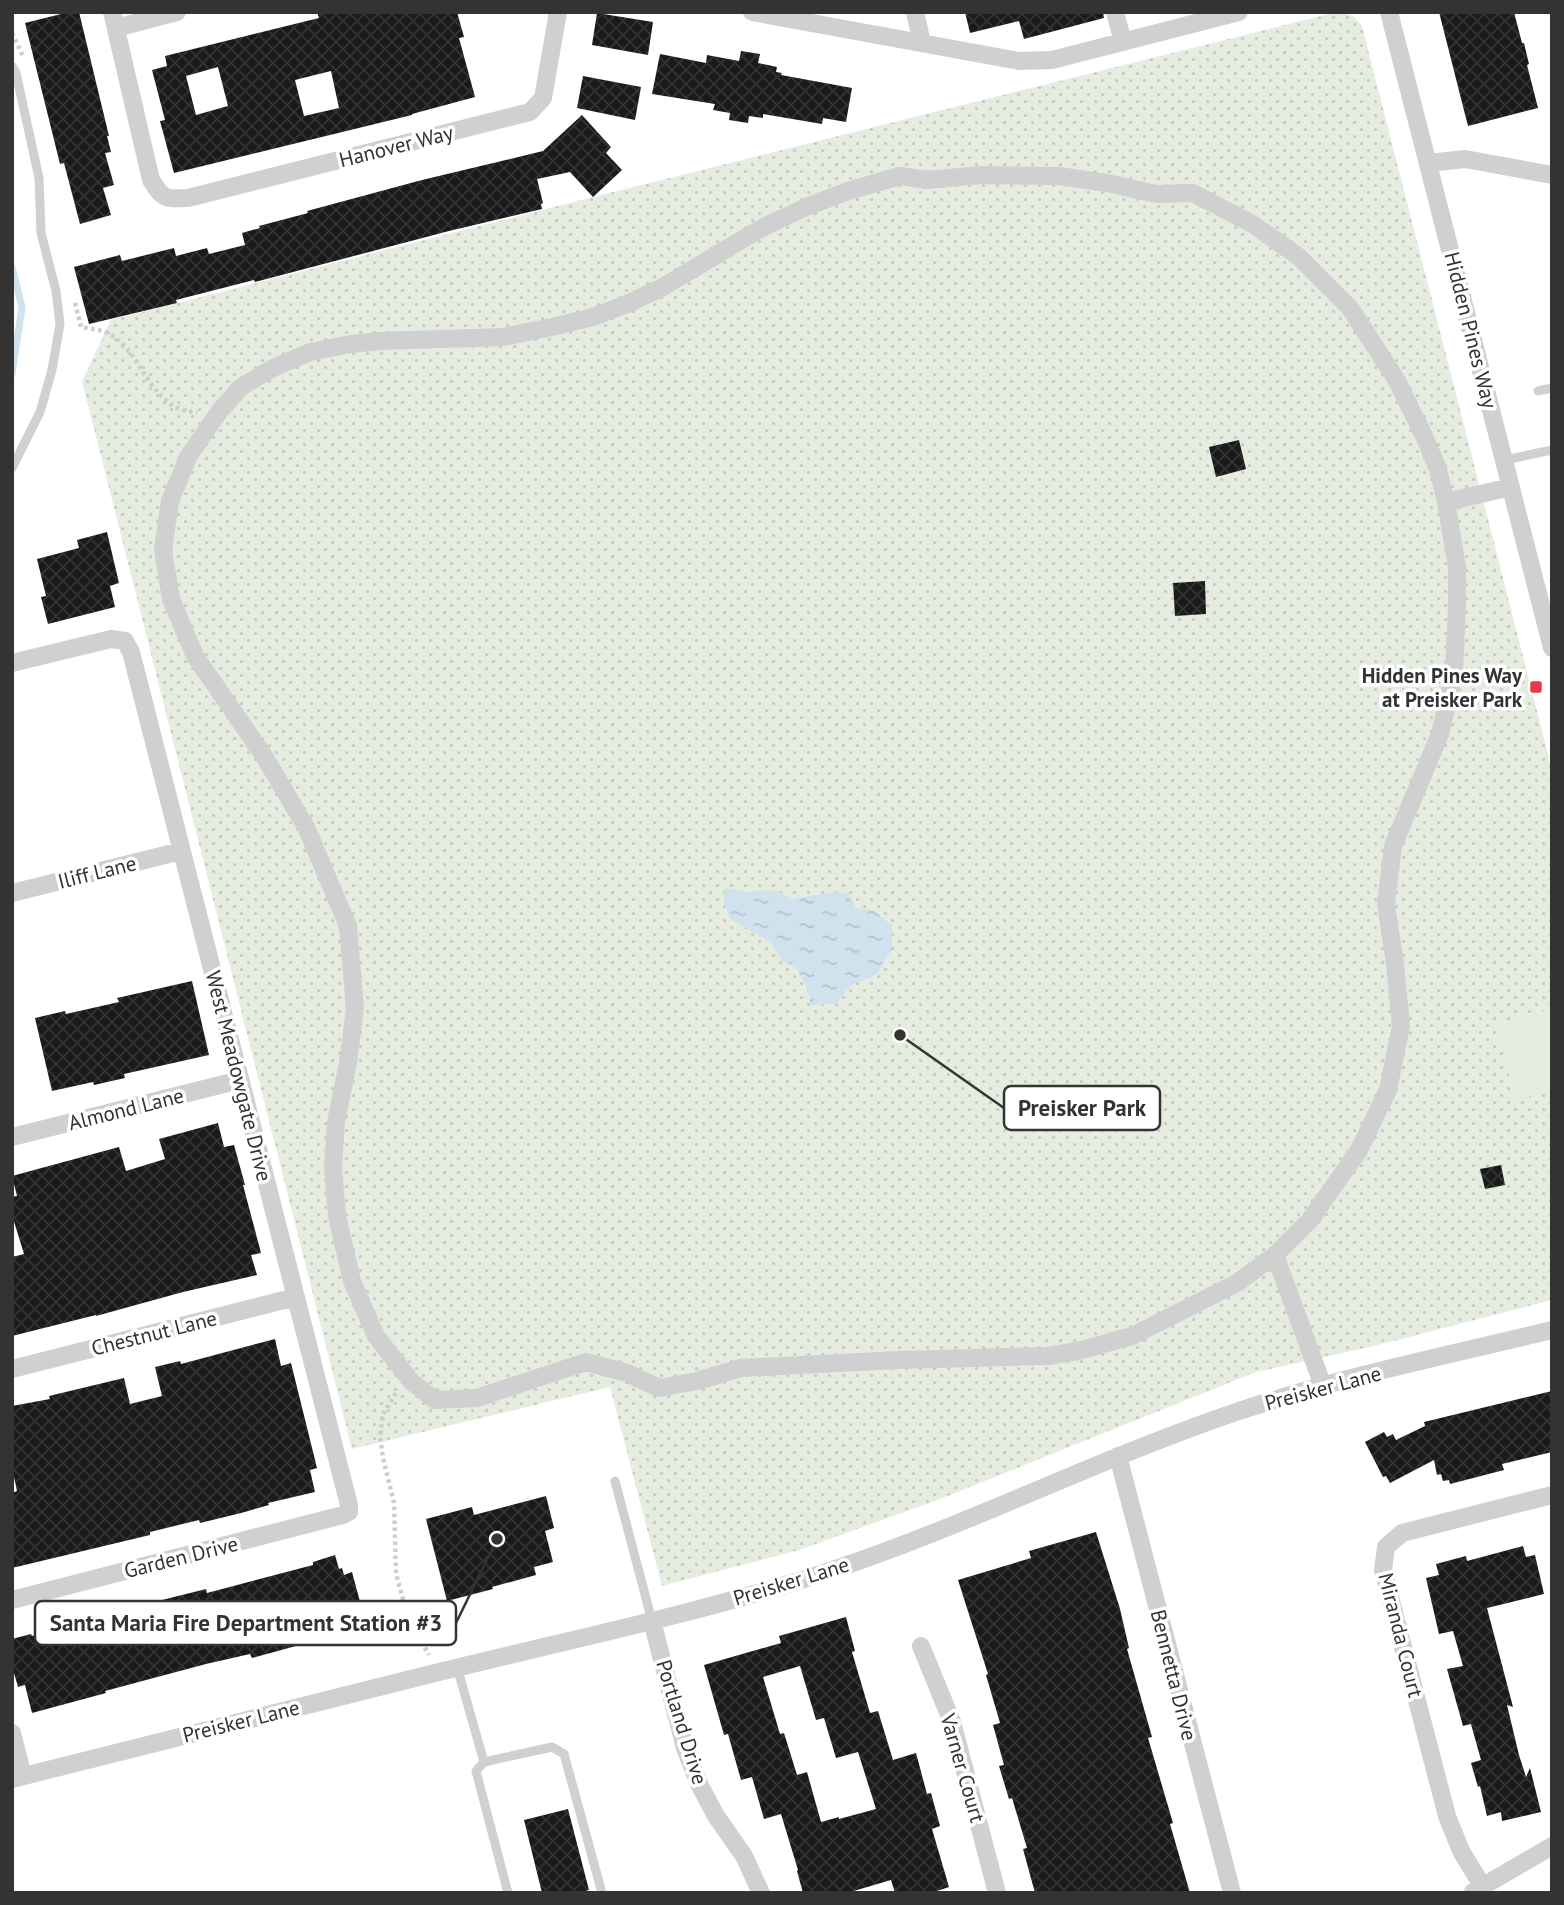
<svg xmlns="http://www.w3.org/2000/svg" width="1564" height="1905" font-family="'PT Sans',sans-serif">
<defs>
<pattern id="grass-dots" width="8" height="8" patternUnits="userSpaceOnUse" patternTransform="scale(1.75)"><rect width="8" height="8" fill="#e6ecdf"/><path d="M2 2h.1M6 6h.1" fill="none" stroke="#c6cbc0" stroke-width="1.8" stroke-linecap="round"/></pattern>
<pattern id="water-ripples" width="26" height="14" patternUnits="userSpaceOnUse" patternTransform="scale(1.75)"><rect width="26" height="14" fill="#cfe2ee"/><path d="M2 4q2-2 4 0t4 0M15 11q2-2 4 0t4 0" fill="none" stroke="#b2c2cd"/></pattern>
<pattern id="building-cross-hatch" width="8" height="8" patternUnits="userSpaceOnUse" patternTransform="scale(1.75)"><rect width="8" height="8" fill="#1a1a1a"/><path d="M0 0l8 8M0 8l8-8" fill="none" stroke="#333"/></pattern>
</defs>
<rect width="100%" height="100%" fill="#fff"/>
<path fill="url(#grass-dots)" d="M1337,12L1353,16L1362,26L1552,770V1300L1378,1345L1256,1372L935,1501L799,1550L662,1586L610,1387L352,1449L82,381L111,320L593,197Z"/>
<path fill="#e6ecdf" d="M1552,1009V1090L1516,1100L1496,1024Z"/>
<path fill="url(#water-ripples)" d="M725,888L743,892L778,891L793,899L833,892L847,893L856,908L875,911L892,926V949L877,974L850,986L836,1004L811,1005L807,988L796,968L782,960L770,942L730,919L724,902Z"/>
<g fill="none" stroke-linecap="round" stroke-linejoin="round">
<path stroke="#cfe2ee" stroke-width="7" d="M12,267L22,307L12,374"/>
</g>
<path fill="url(#building-cross-hatch)" fill-rule="evenodd" d="M69,12H79L109,136H107L111,152L105,153L114,185L103,188L111,215L80,224L64,163L60,164L25,23Z
M317,12H457L464,37L459,38L475,97L412,114V115L174,173L160,121L165,120L152,70L167,66L165,56L319,18ZM218,67L228,106L196,115L186,76ZM331,71L339,108L304,116L295,80Z
M965,12H1103L1104,18L1024,39L1019,21L970,33Z
M1439,12H1514L1522,43H1524L1529,64L1527,65L1538,108L1468,126Z
M597,13L653,22L648,55L592,45Z
M741,51L760,54L758,63L777,67L776,72L782,73L781,75L852,88L846,122L823,118L822,124L763,114V118L749,116L748,123L729,120L730,113L713,110L715,104L652,94L660,54L706,63L707,55L739,61Z
M583,76L641,87L635,120L577,108Z
M582,115L611,147L606,153L622,170L593,197L570,172L537,179L543,203L541,204L542,209L449,231L255,282L254,280L176,300L177,303L89,324L74,267L120,255L122,261L174,248L176,256L207,248L209,254L245,245L242,233L260,228L259,226L308,213L307,211L422,180L543,151Z
M1239,440L1246,469L1216,477L1209,447Z
M107,532L119,583L110,586L115,607L48,624L41,597L46,596L37,559L79,548L77,540Z
M1205,581L1206,614L1175,616L1173,583Z
M192,981L209,1055L124,1074L125,1078L94,1085L93,1082L52,1091L35,1018L65,1011L66,1014L119,1002L117,998Z
M218,1123L224,1147L234,1145L245,1185H243L261,1253L251,1255L257,1275L183,1292L96,1316V1315L12,1336V1257L24,1254L12,1215V1197L17,1196L12,1176L119,1147L126,1171L165,1159L159,1139Z
M1501,1165L1505,1185L1485,1189L1480,1169Z
M275,1339L281,1366L291,1363L317,1468L310,1470L315,1492L268,1503L269,1505L241,1513L200,1523L199,1520L150,1532V1535L12,1568V1493L17,1491L12,1468V1406L50,1399L49,1396L124,1378L130,1404L162,1396L155,1367L180,1361L181,1364Z
M1552,1391V1452L1502,1464L1504,1470L1450,1484L1449,1480L1443,1481L1441,1474L1437,1475L1434,1460L1390,1483L1386,1476L1383,1477L1365,1442L1384,1432L1387,1437L1393,1434L1396,1440L1425,1426L1424,1422Z
M546,1496L554,1528L545,1531L553,1562L534,1567L536,1575L492,1587L493,1589L447,1601L426,1519L472,1507L474,1515Z
M1096,1532L1120,1609L1129,1648L1127,1649L1152,1737L1148,1738L1173,1823L1170,1824L1190,1893H1035L1023,1849L1027,1848L1012,1798L1009,1799L999,1766L1004,1765L993,1725L1000,1723L986,1675L988,1674L958,1580L1031,1558L1029,1551Z
M1523,1546L1526,1557L1535,1555L1544,1594L1487,1608L1513,1707L1507,1705L1519,1755L1526,1777L1530,1768L1541,1812L1502,1821L1501,1812L1487,1816L1480,1786L1478,1787L1471,1763L1481,1760L1471,1724L1463,1726L1447,1669L1463,1666L1453,1631L1439,1634L1426,1578L1439,1575L1436,1564L1466,1556L1467,1561Z
M335,1555L339,1569L342,1568L344,1575L352,1572L366,1624L324,1636L325,1638L252,1658L250,1654L206,1664L105,1691L106,1693L32,1713L25,1685L18,1687L12,1666V1639L31,1634L32,1636L98,1618V1616L206,1589L207,1593L313,1565V1562Z
M846,1617L855,1651L852,1652L870,1713L878,1711L893,1760L916,1753L927,1794L931,1793L940,1826L932,1829L949,1887L931,1893H895L891,1880L847,1893H803L797,1871L798,1870L781,1814L764,1819L752,1777L741,1780L728,1734L724,1735L704,1665L781,1643L779,1636ZM800,1666L816,1720L824,1718L836,1758L858,1752L876,1809L839,1819V1817L821,1822L807,1772L797,1775L784,1733L780,1734L763,1677Z
M568,1809L589,1890L579,1893H542L524,1820Z"/>
<g fill="none" stroke-linecap="round" stroke-linejoin="round">
<path stroke="#cdcdcd" stroke-width="4.5" stroke-dasharray="3.5 3.5" stroke-linecap="butt" d="M12,33L23,56
M75,303L81,327C92,329 104,330 113,336C145,358 152,412 197,412
M396,1393L383,1414L380,1436L383,1458L394,1503L396,1574L408,1617L429,1655"/>
<path stroke="#d0d0d0" stroke-width="9" d="M12,66L16,73L39,178L41,233L56,291L60,324L52,370L40,412L12,468
M1538,391L1552,388
M1505,460L1552,450
M615,1481L652,1621
M457,1667L484,1762
M508,1893L476,1771L484,1762L552,1747L564,1754L602,1893"/>
<path stroke="#d0d0d0" stroke-width="18" d="M112,12L151,180C163,200 166,199 188,198L530,112L543,98L558,12
M752,12L1019,61L1052,60L1239,12
M915,12L922,43
M1115,12L1123,42
M1389,12L1552,648
M116,28L177,12
M1428,163L1465,159L1552,175
M981,175L1059,176L1107,183L1156,194L1193,193L1254,225L1299,257L1350,308L1396,379L1424,436L1438,469L1446,502L1457,567V605L1454,673L1440,734L1393,846L1386,904L1395,964L1401,1026L1388,1090L1359,1150L1310,1220L1275,1255L1237,1283L1132,1336L1078,1351L1048,1356L899,1360L741,1368L697,1381L659,1388L627,1373L586,1362L477,1398L435,1400L411,1381L376,1336L352,1281L337,1216L333,1167L336,1122L348,1063L355,1008L348,926L306,827L264,756L195,656L171,599L163,550L170,501L188,457L219,412L241,387L275,367L310,352L351,344L380,341L503,337L552,327L593,317L627,304L661,288L760,229L806,207L848,191L900,176L927,180Z
M1446,502L1511,487
M12,663L111,639L125,641L131,652L349,1505V1512L343,1515L12,1600
M12,893L181,851
M12,1137L240,1080
M1275,1255L1323,1386
M12,1369L296,1297
M1118,1456L1232,1893
M652,1621L685,1748L699,1784L716,1816L744,1856L761,1893
M921,1646L952,1722L997,1893
M12,1733L23,1776
M12,1779C153,1745 294,1707 435,1673C560,1642 687,1616 811,1577C957,1531 1094,1460 1239,1411C1341,1377 1448,1355 1552,1330
M1483,1887L1461,1851L1447,1816L1383,1570L1386,1547L1402,1533L1552,1495
M1473,1892L1552,1846"/>
</g>
<rect fill="#e63946" stroke="#fff" stroke-width="2.5" x="1529" y="680" width="14" height="14" rx="3.5"/>
<g text-anchor="middle" dominant-baseline="central" stroke-width="7" stroke-linejoin="round" paint-order="stroke">
<g font-size="21" fill="#333" stroke="#fff">
<text transform="translate(396 146) rotate(-14)">Hanover Way</text>
<text transform="translate(1471 330) rotate(76)">Hidden Pines Way</text>
<text transform="translate(97 872) rotate(-14)">Iliff Lane</text>
<text transform="translate(239 1076) rotate(76)">West Meadowgate Drive</text>
<text transform="translate(126 1109) rotate(-14)">Almond Lane</text>
<text transform="translate(154 1333) rotate(-14)">Chestnut Lane</text>
<text transform="translate(1323 1388) rotate(-15)">Preisker Lane</text>
<text transform="translate(181 1557) rotate(-14)">Garden Drive</text>
<text transform="translate(791 1581) rotate(-17)">Preisker Lane</text>
<text transform="translate(1401 1635) rotate(76)">Miranda Court</text>
<text transform="translate(1174 1675) rotate(76)">Bennetta Drive</text>
<text transform="translate(241 1721) rotate(-14)">Preisker Lane</text>
<text transform="translate(682 1722) rotate(73)">Portland Drive</text>
<text transform="translate(963 1768) rotate(74)">Varner Court</text>
</g>
<g font-size="21" font-weight="bold" fill="#333" stroke="#fff" text-anchor="end">
<text x="1522" y="675">Hidden Pines Way<tspan x="1522" dy="24">at Preisker Park</tspan></text>
</g>
</g>
<path fill="none" stroke="#333" stroke-width="2.5" d="M900 1035L1004 1108M497 1539L456 1623"/>
<g fill="#333" stroke="#fff" stroke-width="2.5">
<circle cx="900" cy="1035" r="7"/>
<circle cx="497" cy="1539" r="7"/>
</g>
<g fill="#fff" stroke="#333" stroke-width="2.5">
<rect x="1004" y="1086" width="156" height="44" rx="7"/>
<rect x="35" y="1601" width="421" height="44" rx="7"/>
</g>
<g font-size="23" text-anchor="middle" font-weight="bold" fill="#333">
<text x="1082" y="1116">Preisker Park</text>
<text x="246" y="1631">Santa Maria Fire Department Station #3</text>
</g>
<rect width="1564" height="1905" fill="none" stroke="#333333" stroke-width="28"/>
</svg>
